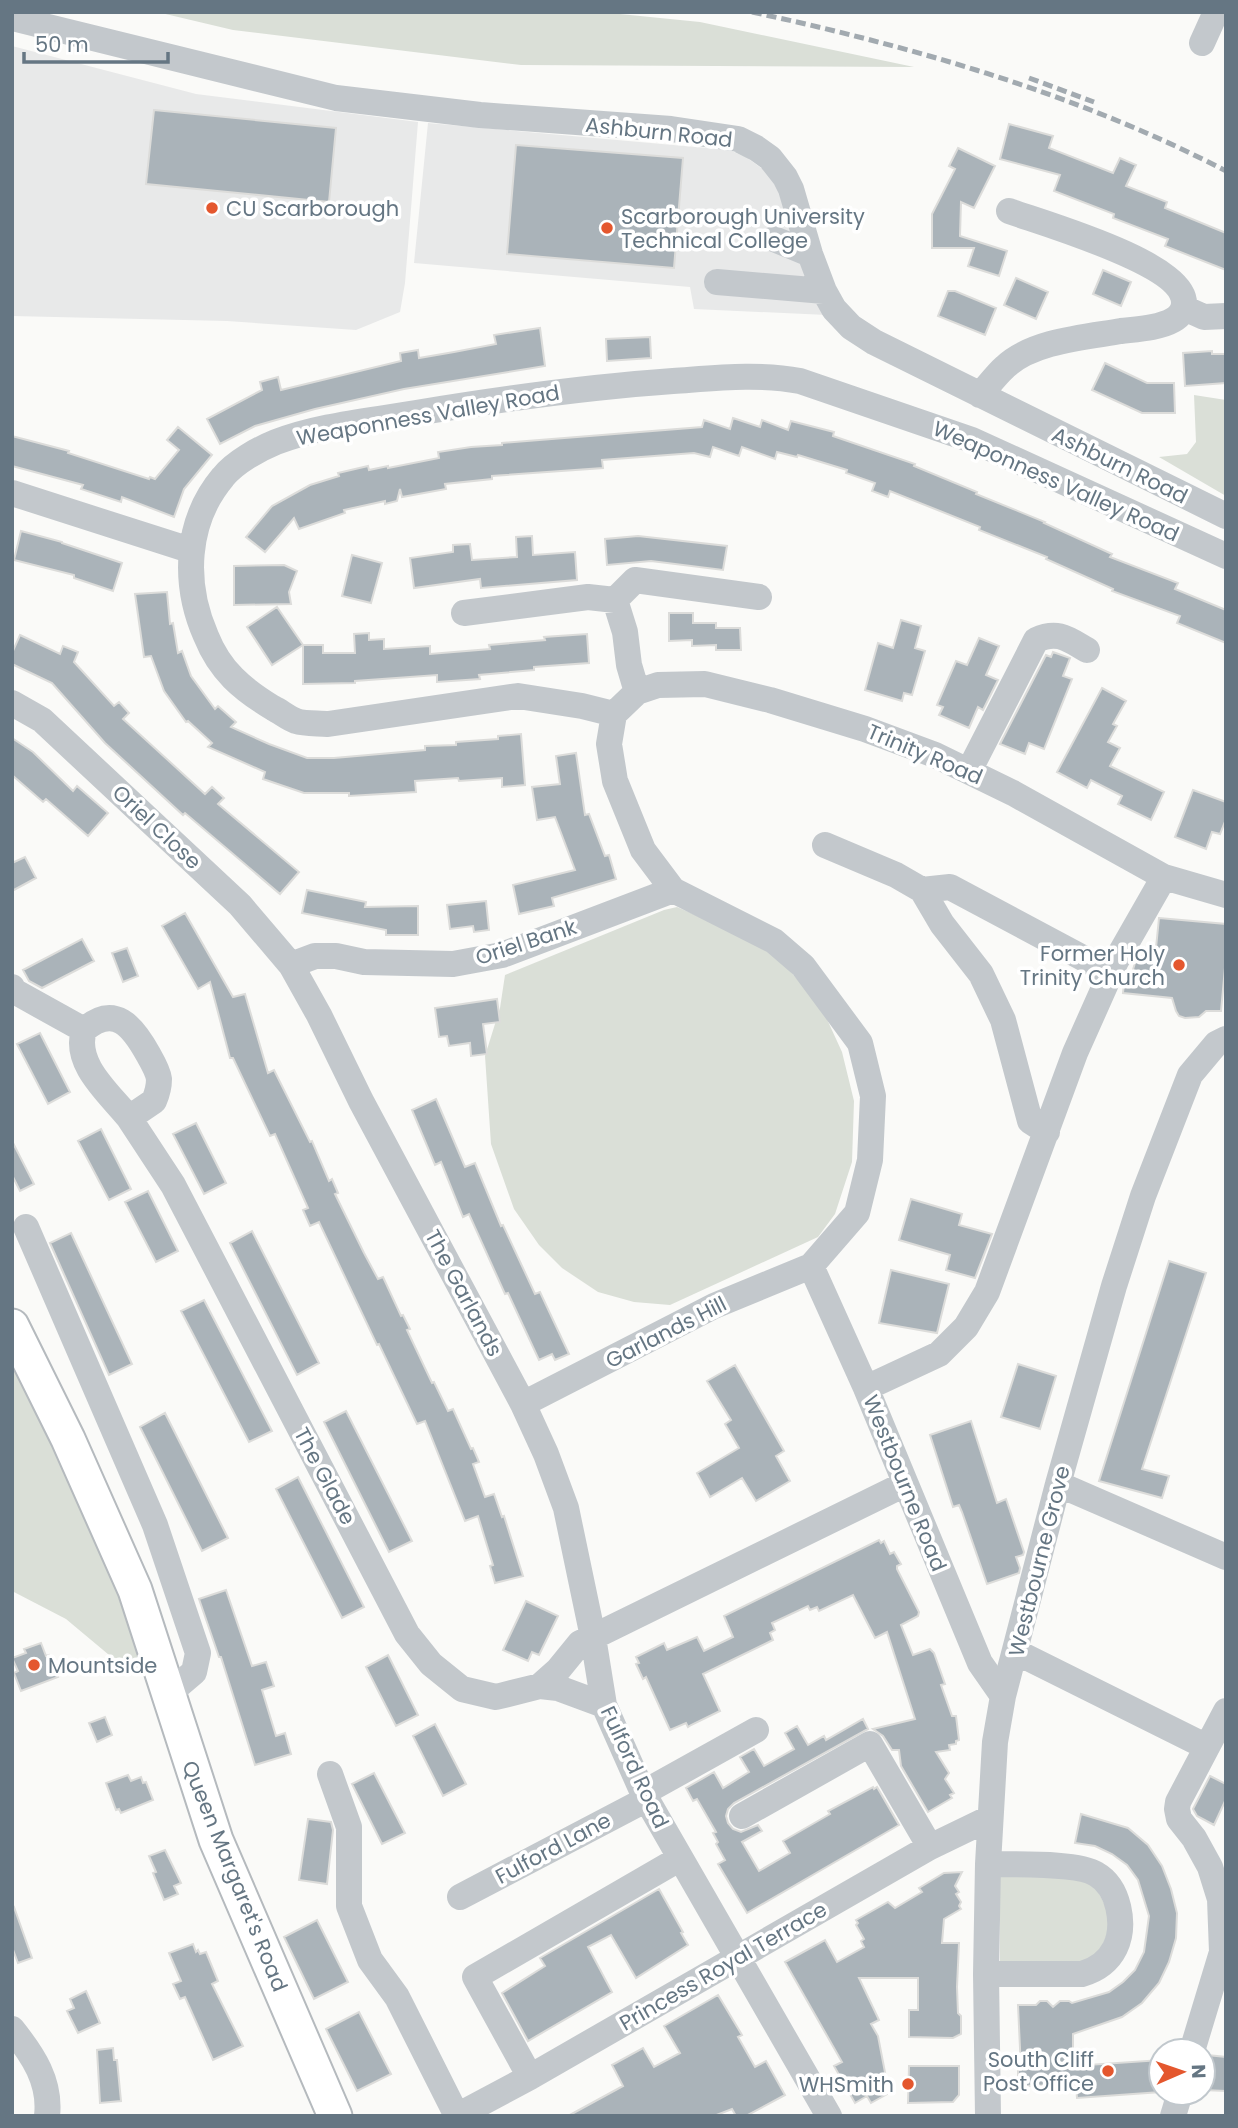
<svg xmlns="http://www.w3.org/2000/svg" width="1238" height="2128" font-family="Poppins,sans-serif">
<rect width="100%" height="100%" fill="#fafaf8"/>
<path fill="#e8e9e9" d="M12,46L196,94L418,122L405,283L400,312L356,330L227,321L12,316Z
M428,123L729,150L746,157L771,175L788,200L827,315L694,309L690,287L414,263Z"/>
<path fill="#dadfd7" d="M157,12H600L700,22L914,67L521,65L233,30Z
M1194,395L1226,400V496L1159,457L1187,454L1196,442Z
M677,907L768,947L820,1004L842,1052L854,1101L852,1162L835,1214L818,1237L670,1305L634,1302L598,1292L562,1268L539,1245L514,1209L491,1144L485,1056L500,1008L505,975L664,910Z
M12,1347L108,1554L147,1669L142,1673L127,1670L66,1619L12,1591Z
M1000,1872L1092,1879L1112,1919L1098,1960L1000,1968Z"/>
<path fill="#aab3b9" stroke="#dcdcda" stroke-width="2" d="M154,110L336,128L329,202L146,184Z
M1009,124L1053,136L1049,148L1113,173L1120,158L1136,165L1126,186L1167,202L1165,208L1226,233V270L1165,246L1168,239L1113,218L1114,214L1054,191L1060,175L1000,159Z
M516,145L683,158L674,268L507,254Z
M958,148L995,166L974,208L961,202L960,236L1007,251L999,276L968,266L974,248H932V214L955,169L949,166Z
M1103,270L1131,282L1121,306L1093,294Z
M1016,278L1048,292L1036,319L1004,305Z
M948,291H955L996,308L985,335L938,316Z
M540,328L545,366L404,389L315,409L255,426L220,444L207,419L262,390L260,382L278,377L281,390L401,361L400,353L418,350L419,358L454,352L496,344L494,335Z
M650,337L651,358L607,361L606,339Z
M1212,351V354H1226V383L1185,386L1183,353Z
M1105,363L1147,383H1174L1175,413H1142L1092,390Z
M733,418L760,427L762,420L788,430L791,421L834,432L833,436L915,464L914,466L977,492L976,494L1045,522L1044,523L1112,554L1110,557L1178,583L1175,589L1226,610V643L1177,623L1180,616L1112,591L1113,589L1046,559L1047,557L979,530L980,527L890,491L888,497L872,491L875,483L846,473L847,470L798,455L797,457L777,452L775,459L742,447L739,456L713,447L710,457L694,453L602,460L603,468L492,476V479L445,484L446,489L402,497L400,489L397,501L385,504V501L344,510L345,513L299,529L294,518L265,552L246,537L272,506L310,485L339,476L338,473L368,466L369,470L388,466V468L439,458L438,452L471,447L502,445V443L702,427L704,420L730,429Z
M178,427L212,455L184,489L174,517L122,497L121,502L81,489L83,485L12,466V436L69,451L68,453L149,479L150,477L155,479L179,450L167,440Z
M21,531L62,542V543L122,563L113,591L74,578V575L14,560Z
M532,536L533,555L575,552L577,580L481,588L480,579L414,588L410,558L453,552V545L470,544L472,560L517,557L516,537Z
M638,536L727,546L723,570L651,561L607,565L605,539Z
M352,555L382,563L371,603L342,596Z
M284,565L297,571L289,592L291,604L234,605V566Z
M167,592L170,624L173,623L178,653L182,651L191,676L215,709L218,706L236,722L231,727L269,744L307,758H334L425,750V746L456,745V742L498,739V736L521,734L525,785L502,787V778L459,781L458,778L415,781L416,792L349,796V793H304L263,779L265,772L208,747L212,743L188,721L186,722L164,691L151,656L144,657L135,594Z
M277,607L303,645L272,665L247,627Z
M669,613H693V623H716V628H740L741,650H716V645L692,646V640L669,641Z
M901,620L921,626L915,648L925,651L912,695L904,693L902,701L865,690L878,643L893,648Z
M369,633V640L384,639V649L430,646V654L490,649L489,645L545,640L544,637L587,634L589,663L534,667V670L479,675L480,679L437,682V675L355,681V683L303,684V645H323V653H355L354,634Z
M20,635L60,654L63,646L78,652L74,662L114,706L119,702L129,713L123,719L205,794L212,787L224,798L218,804L299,872L280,894L185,813L183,815L105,743L52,683L12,664V653Z
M979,638L999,646L986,675L998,680L983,710L978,707L969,728L939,715L943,707L937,705L956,661L967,665Z
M1053,652L1070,658L1063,676L1072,679L1044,749L1029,743L1025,754L1000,744L1046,655L1051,657Z
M1102,688L1126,701L1113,724L1117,726L1108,742L1120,748L1110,766L1164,792L1151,820L1118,804L1122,796L1091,780L1087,788L1057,772Z
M12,738L33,752L73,791L77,786L108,813L88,836L46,799L43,802L12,775Z
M576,753L585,815L589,814L605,856L609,855L616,879L552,898L554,906L519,914L513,885L575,870L555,817L537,820L532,787L560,784L556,756Z
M1193,790L1226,802V819L1220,834L1212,832L1206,849L1175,837Z
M25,857L36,878L12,891V863Z
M307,890L366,902L365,907L418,906V935H386V930L302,913Z
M486,901L489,930L474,932L473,926L450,929L447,905Z
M185,913L233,997L245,994L268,1073L274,1070L310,1142L312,1141L329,1181L332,1179L338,1193L335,1194L364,1253L378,1279L383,1277L401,1316L403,1315L410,1329L407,1330L432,1383L434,1382L448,1411L453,1409L471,1449L473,1448L479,1462L473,1464L485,1497L494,1494L502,1517L504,1516L523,1576L495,1583L490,1566L493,1565L478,1516L465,1521L425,1421L417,1424L379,1344L377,1345L319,1222L310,1226L303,1210L308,1208L275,1134L270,1136L233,1058H230L210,982L198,989L162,926Z
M1159,918L1226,924V957L1221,1011H1206L1199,1017L1185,1018L1179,1016L1176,1011L1172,998L1123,993L1124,983L1128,973H1132L1137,956L1155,958Z
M82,939L94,961L42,988L29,981L23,970Z
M127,948L138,976L123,982L112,953Z
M497,999L500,1022L483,1024L487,1054L471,1056L470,1043L449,1046L447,1036L439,1037L435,1008Z
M40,1033L70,1092L48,1104L17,1044Z
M436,1099L465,1167L475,1163L501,1226L503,1225L535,1294L540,1292L569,1354L555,1360L552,1354L539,1360L508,1293L505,1294L469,1214L463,1217L441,1162L435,1165L412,1110Z
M196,1123L226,1183L204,1194L173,1134Z
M101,1129L131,1189L109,1200L78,1141Z
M12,1141L34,1184L20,1191L12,1175Z
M148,1191L178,1251L156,1262L125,1202Z
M911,1199L962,1214L959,1225L992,1234L975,1278L946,1270L950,1255L899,1240Z
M252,1231L319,1363L297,1375L230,1243Z
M71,1233L132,1364L109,1375L50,1243Z
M1169,1261L1206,1273L1142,1469L1169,1476L1162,1498L1099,1481Z
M891,1270L949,1284L937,1333L879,1323Z
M204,1300L272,1431L249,1442L181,1311Z
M1018,1364L1056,1376L1040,1429L1001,1417Z
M735,1365L784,1451L776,1456L790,1481L756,1501L742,1478L710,1497L697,1473L739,1448L725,1424L731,1420L707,1381Z
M346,1411L412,1541L389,1552L324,1422Z
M165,1413L228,1538L202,1551L140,1427Z
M971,1421L997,1503L1006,1499L1024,1552L1023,1555L1016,1557L1020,1568L1019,1573L987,1584L962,1512L959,1505L953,1507L930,1435Z
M298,1477L364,1607L342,1618L276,1489Z
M879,1540L881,1543L884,1541L890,1554L894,1552L901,1564L897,1566V1569L919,1612L918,1616L901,1625L913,1655L930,1649L934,1653L945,1684L941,1685L952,1716H956L959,1740L956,1741V1744L949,1745L950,1750L936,1752L949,1773L945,1779L954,1793L950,1795L952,1798L928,1812L901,1766L899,1750H892L883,1736L873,1729L915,1719L887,1632L875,1638L853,1595L819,1611L817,1607L810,1610L808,1606L772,1623L775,1630L770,1633L773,1640L703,1674L720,1711L691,1725L688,1727L686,1723L670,1730L646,1677L643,1679L636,1664L639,1663L636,1657L664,1643L667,1650L697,1637L704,1651L733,1637L724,1616Z
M226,1590L252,1666L266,1662L274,1686L262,1690L276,1736L285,1733L291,1754L255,1765L221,1657H219L199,1599Z
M526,1601L558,1616L539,1655L532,1652L528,1661L503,1650Z
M41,1643L46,1656L49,1655L58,1677L21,1691L14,1673L18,1671L12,1658L26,1653L24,1649Z
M388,1655L418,1715L396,1726L366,1667Z
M105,1717L112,1735L97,1742L89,1723Z
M863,1719L868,1729L734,1803L728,1809L726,1816L728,1823L733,1829L741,1832L758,1825L762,1831L742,1842L759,1871L790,1853L783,1841L830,1814L828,1811L873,1787L874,1789L877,1787L899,1825L747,1913L718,1864L725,1860L716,1844L718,1842L713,1833L716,1832L697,1799L693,1801L686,1788L714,1772L723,1788L749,1772L740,1757L754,1749L764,1766L794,1749L785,1733L797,1726L808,1745L824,1736L826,1740Z
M435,1724L466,1784L443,1796L413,1736Z
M374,1773L405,1833L382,1844L352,1784Z
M128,1775L131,1781L141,1777L143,1783L146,1782L153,1800L121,1813L119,1809L116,1810L106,1783Z
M1210,1776L1226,1784V1799L1214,1825L1197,1816L1193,1809Z
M1081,1814L1128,1828L1148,1845L1162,1866L1171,1889L1177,1913L1176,1938L1169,1962L1159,1983L1142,2003L1122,2017L1073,2034V2066L1161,2060V2092L1077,2098L1076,2085L1018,2086V2070H1021L1018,2005H1036L1040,2001H1047L1053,2007L1060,2001H1069L1072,2003L1109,1992L1123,1982L1135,1970L1144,1952L1149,1916L1138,1880L1127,1865L1112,1854L1095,1846L1075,1843Z
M308,1819L331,1822L333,1830L327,1884L299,1880Z
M165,1850L181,1883L174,1886L178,1894L164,1900L153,1873L156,1872L149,1856Z
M962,1872L955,1886L959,1892L956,1894L961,1902L959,1906L961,1909L944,1919L942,1943H959L957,1987L958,2013L961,2016V2034L953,2038L909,2037V2010H918V1978H859L879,2020L871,2024L878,2036L889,2093L871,2103L867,2096L855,2103L834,2066L842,2062L785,1962L825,1940L837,1962L864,1947L861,1941L864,1939L856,1925L858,1923L856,1920L888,1902L895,1908L922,1892L919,1888L944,1873Z
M659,1889L683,1932L681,1933L688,1945L636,1978L611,1935L588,1947L612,1992L528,2041L502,1993L545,1966L540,1958Z
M14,1907L32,1958L18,1963L12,1947V1908Z
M317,1920L348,1982L314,1999L284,1937Z
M193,1944L196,1952L198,1950L200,1954L206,1952L218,1981L212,1984L243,2046L213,2060L185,1997L180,1999L173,1984L181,1981L169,1953Z
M86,1991L100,2023L78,2033L67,2011L74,2008L70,1999Z
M718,1995L742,2035L738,2037L755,2067L766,2061L785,2095L746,2116H736L732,2109L714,2116H568L623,2086L612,2065L643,2048L654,2067L680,2053L664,2026Z
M359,2012L391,2074L357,2091L326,2029Z
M113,2048L114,2060H117L121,2101L100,2103L97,2050Z
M1207,2055L1226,2057V2091L1203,2090V2062Z
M909,2066H959V2095L953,2102L908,2103Z"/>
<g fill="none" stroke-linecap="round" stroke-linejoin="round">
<defs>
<path id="major" d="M12,1326L68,1439L135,1590L216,1840L335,2116"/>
</defs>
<use href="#major" stroke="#b5babe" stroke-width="37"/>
<path stroke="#c3c8cc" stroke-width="26" d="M12,18L336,98L480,115L671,129L738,139L756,148L770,158L785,177L791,189L810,254L824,291L834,309L851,327L874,342L1226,516
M1202,43L1216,12
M774,239L810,254
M717,282L824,291
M1184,308L1204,317L1226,316
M980,395C988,386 996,375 1005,367C1032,341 1086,337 1121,331C1138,329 1159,328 1173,320C1180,316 1184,310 1184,303C1184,263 1042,223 1009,211
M12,493L190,550
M464,613L588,597L615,600
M637,692L629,665L625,632L615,600L635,580L759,597
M12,703L42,720L240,905L291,965L319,1015L361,1101L523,1404L546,1454L566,1508L593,1637L580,1643L558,1670L540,1686L496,1697L462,1689L431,1664L407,1634L173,1185L129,1118L154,1101C157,1094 159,1087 159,1079C158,1071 152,1061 148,1054C133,1027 115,1003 84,1030C73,1064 109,1093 129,1118
M614,714L582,706L518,696L328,724C318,723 305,724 296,721C288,718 281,712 273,708C242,689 220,671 206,636C183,584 185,522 223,477C235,462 259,449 276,442C320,425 370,421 416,413C501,399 587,387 673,381C716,378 758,373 800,381L972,440L1226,556
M614,714L637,692L658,685L705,684L770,700L865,729L935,755L1013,793L1164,877L1226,895
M969,771L1036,640C1058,630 1068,639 1087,650
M825,845L896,875L922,890L942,924L981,974L1003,1020L1030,1121L1047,1132
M922,890L950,887L1111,973
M291,965L315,956H336L364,962L453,964L502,955L673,890
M12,987L14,991L84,1030
M26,1227L155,1525L198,1653L194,1672L167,1695
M811,1266L866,1388L980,1663L1003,1696
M866,1388L939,1354L966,1327L987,1292L1075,1053L1116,961L1164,877
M523,1404L714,1306L811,1266L857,1213L870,1160L873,1096L860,1043L803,966L774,941L673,890L643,850L615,781L609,744L614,714
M1058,1484L1226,1557
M1016,1652L1207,1747L1178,1802L1177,1809L1179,1819L1194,1838L1210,1867L1220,1899L1222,1952L1192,2051
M540,1686L558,1688L604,1705
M1207,1747L1226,1711
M330,1774L349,1827V1906L370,1960L397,1997L457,2116
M643,1793L756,1730
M742,1816L870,1744L930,1847
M460,1897L647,1799
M986,1974H1082C1096,1970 1108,1962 1115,1948C1126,1925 1119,1887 1096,1874C1077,1862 1012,1865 988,1864
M12,2029C33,2055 51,2082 47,2116
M530,2077L475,1977L679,1859
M457,2116L530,2077L930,1847L990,1818
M829,2116L643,1793L604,1705L593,1637L905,1484
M988,2116L986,1974L988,1864L995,1742L1003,1696L1058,1484L1114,1286L1143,1196L1190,1075L1216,1044L1226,1039
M1173,2116L1180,2093"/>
<use href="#major" stroke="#fff" stroke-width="33"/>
<path stroke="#a2aab0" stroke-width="5" stroke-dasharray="10 5" stroke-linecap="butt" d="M752,12C914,47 1078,94 1226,171
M1029,78L1094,102"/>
</g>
<g fill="#e4572e" stroke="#fff" stroke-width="2.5">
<circle cx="212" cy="208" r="7"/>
<circle cx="607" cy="228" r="7"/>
<circle cx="1179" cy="965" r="7"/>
<circle cx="34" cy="1665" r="7"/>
<circle cx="1108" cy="2071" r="7"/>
<circle cx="908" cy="2084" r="7"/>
</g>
<g text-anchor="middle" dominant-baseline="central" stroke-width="7" stroke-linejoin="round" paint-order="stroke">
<g font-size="21" fill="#657683" stroke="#fff">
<text transform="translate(659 132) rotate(6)">Ashburn Road</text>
<text transform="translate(428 415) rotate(-10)">Weaponness Valley Road</text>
<text transform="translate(1120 465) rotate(26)">Ashburn Road</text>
<text transform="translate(1056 481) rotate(24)">Weaponness Valley Road</text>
<text transform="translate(925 754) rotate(23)">Trinity Road</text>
<text transform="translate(157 827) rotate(43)">Oriel Close</text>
<text transform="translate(526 942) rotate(-18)">Oriel Bank</text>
<text transform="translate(464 1293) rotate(62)">The Garlands</text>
<text transform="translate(666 1332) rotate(-27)">Garlands Hill</text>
<text transform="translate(325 1476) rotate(62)">The Glade</text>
<text transform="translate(905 1483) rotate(68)">Westbourne Road</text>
<text transform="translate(1039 1561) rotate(-76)">Westbourne Grove</text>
<text transform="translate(635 1767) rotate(65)">Fulford Road</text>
<text transform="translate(553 1848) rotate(-28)">Fulford Lane</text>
<text transform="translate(235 1876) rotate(68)">Queen Margaret's Road</text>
<text transform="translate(723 1966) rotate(-30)">Princess Royal Terrace</text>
</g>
<g font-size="21" fill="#657683" stroke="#fff" text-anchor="start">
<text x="226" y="208">CU Scarborough</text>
<text x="621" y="216">Scarborough University<tspan x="621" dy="24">Technical College</tspan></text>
<text x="1165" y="953" text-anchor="end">Former Holy<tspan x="1165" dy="24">Trinity Church</tspan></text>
<text x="48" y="1665">Mountside</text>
<text x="1094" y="2059" text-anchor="end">South Cliff<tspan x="1094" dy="24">Post Office</tspan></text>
<text x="894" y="2084" text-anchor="end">WHSmith</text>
</g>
</g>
<rect width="1238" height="2128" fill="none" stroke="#657683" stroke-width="28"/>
<g transform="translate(1182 2072) rotate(88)"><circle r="33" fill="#ffffff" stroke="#c1c8cd" stroke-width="2"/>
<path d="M0-5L12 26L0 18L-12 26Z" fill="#e4572e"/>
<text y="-10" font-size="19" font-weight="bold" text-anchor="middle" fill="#657683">N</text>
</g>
<path d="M24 52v10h144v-10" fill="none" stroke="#657683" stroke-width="3.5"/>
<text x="35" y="52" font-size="21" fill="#657683" stroke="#ffffff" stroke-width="5" paint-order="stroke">50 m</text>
</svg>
